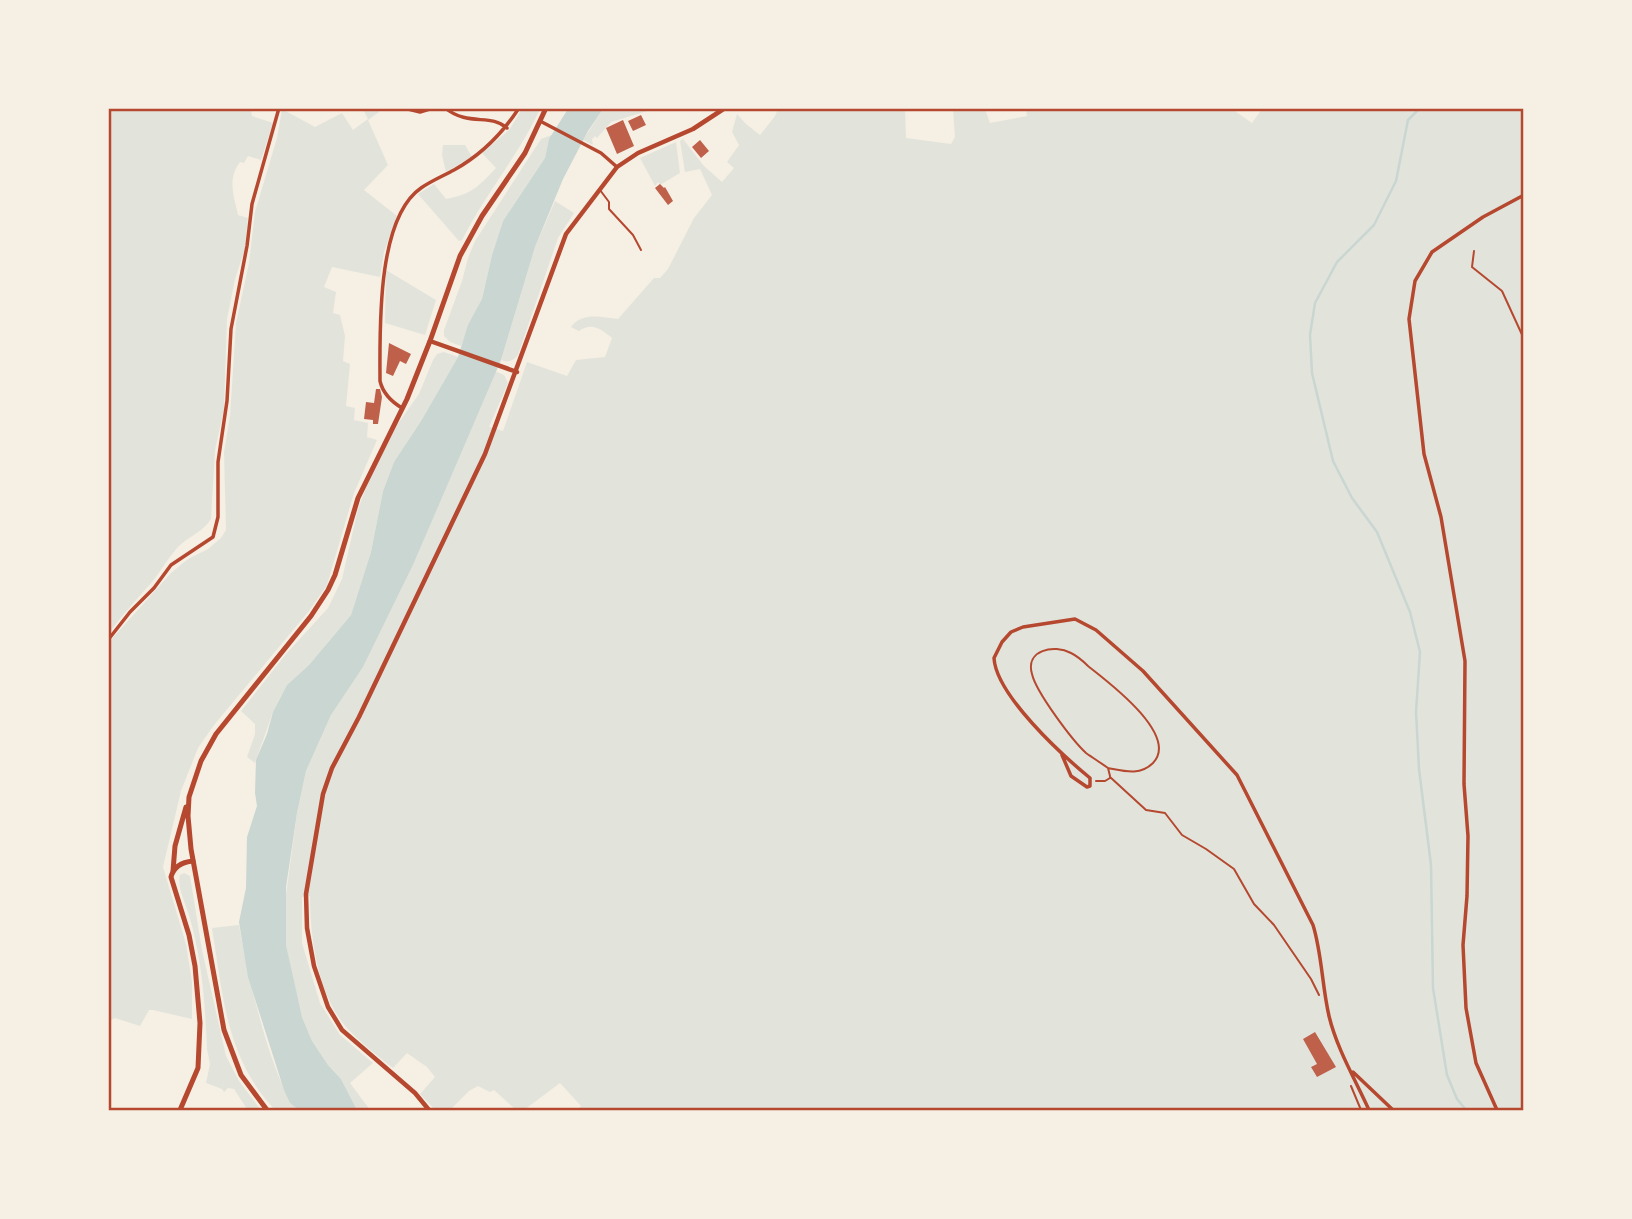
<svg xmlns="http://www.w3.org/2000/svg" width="1632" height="1219" font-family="Figtree,sans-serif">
<rect width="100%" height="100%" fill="#f6efe4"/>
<path fill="#e2e4dc" d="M1026,108L1232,109L1252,123L1262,109H1523V1110H577L581,1106L560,1083L524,1110H516L494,1090L490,1092L478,1086L469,1091L450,1110H435L420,1094L435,1077L427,1067L407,1053L393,1068C377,1056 361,1043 348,1029C318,997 310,938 310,896L302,897V943L320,1003L340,1035L373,1063L350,1083L370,1110H357L341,1079L328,1065L312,1041L302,1017L293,980L286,945L285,902L297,813L306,771L331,715L363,667L413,565L495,371L504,375L508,383L489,427L503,431L527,362L567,376L576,360L605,357L612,338C601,329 592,322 579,331L571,327C582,312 601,317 618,319L654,278H660L668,269L694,218L712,195L700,169L685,172L680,141L683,139L704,166L722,182L734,168L727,162L739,145L732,132L737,114L746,124L760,135L775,116L778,109H905L906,138L951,144L955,137L953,109H985L990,123L1027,116Z
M108,109H251L252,116L273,123L261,160L248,156L244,163L240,162C227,179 234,196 238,215L248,218L245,249L235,279L227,319L224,409L215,450L211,519C203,532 189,536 178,547C168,558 161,571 152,582C137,599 122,615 109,633Z
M282,109L315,127L342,113L353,130L368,119L363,109H377L379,112L368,120L388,165L364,190L397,216L384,252L380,277L332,267L324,287L336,292L333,313L340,315L345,336L343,361L350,364L346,406L355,408L354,420L368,423L367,437L377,440L354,493L327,585L309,611L214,725L198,748L181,791L163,867L186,944L192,982V1019L153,1010H149L140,1026L115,1018L109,1021V642L171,573L188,559L208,549L221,538L226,530L224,452L230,416L236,323L249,263L255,212L277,138Z
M522,109H540C519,155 485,194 462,240L459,241L418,194L434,184L446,199C472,194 478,187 496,168L482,153L509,130Z
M603,109H654L611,122L597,138L595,136L592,139L593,145L583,140Z
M554,134L549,139L545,158L503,221L492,255L482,299L461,346L450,342L444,336V330L462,281L468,258L475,241L541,139Z
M676,142L680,173L660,185L658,182L655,186L640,158Z
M443,145H465L472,157L446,172L442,155Z
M555,201L574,213L558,238L518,355C513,361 508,363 501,360L535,247Z
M386,270L436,300L425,335L385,323Z
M444,352L458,357L421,421L394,462L383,491L371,552L351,615L309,665L287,685L273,712L255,763L247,757L255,734V724L241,711L286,654L328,608L342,579L358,509L369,480L397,425L419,394L433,360L437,354Z
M184,873L190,876L202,950L226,1056L239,1081L261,1110L247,1109L234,1089L228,1088L224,1092L222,1089L206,1083L210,1064L207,1049C205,1003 202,957 188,912C184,900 177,886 180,875Z
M239,925C246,965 271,1085 299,1110H275C226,1058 223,996 212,928Z"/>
<path fill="#c9d6d2" d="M568,109H603L588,131L563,179L535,247L501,360L413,565L363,667L331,715L306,771L297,813L286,887V945L302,1017L312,1041L328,1065L341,1079L357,1110H299L290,1103L284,1090L248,977L239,922L246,888L247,837L257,806L255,793L256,760L267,734L273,712L287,685L309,665L351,615L371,552L383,491L394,462L421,421L458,357L468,325L482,299L492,255L503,221L545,158L549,139Z"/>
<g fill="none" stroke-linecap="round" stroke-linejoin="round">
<path stroke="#c9d6d2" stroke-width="2.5" d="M1420,108L1408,120L1396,181L1374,225L1337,262L1315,303L1310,335L1312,373L1333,461L1352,498L1377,532L1410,612L1420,652L1416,712L1419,769L1431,865L1433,988L1447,1075L1457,1099L1466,1110"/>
</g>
<path fill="#bf614a" d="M641,115L646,125L633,131L628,121Z
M623,120L634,146L617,154L606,128Z
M700,140L709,151L701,158L692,147Z
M660,184L664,188L665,187L673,201L668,205L655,188Z
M389,343L411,354L406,364L400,361L393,376L386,373Z
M376,389H380L382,397L378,424H373V420L364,419L366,402L374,403Z
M1315,1032L1336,1067L1317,1077L1311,1067L1317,1064L1303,1039Z"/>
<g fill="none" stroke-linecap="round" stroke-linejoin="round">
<path stroke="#b5482f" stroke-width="2" d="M1474,251L1472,267L1502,291L1524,339
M1108,768C1124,771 1140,776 1153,763C1180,735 1107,681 1088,666C1083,661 1077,656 1071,653C1054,644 1025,650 1032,674C1036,692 1072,740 1086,753C1093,758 1101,763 1108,768L1110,776
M1110,777L1146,810L1165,813L1182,835L1206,849L1234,869L1254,904L1274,925L1311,979L1319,995
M1096,781H1105L1110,778
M1351,1086L1361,1110"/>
<path stroke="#b5482f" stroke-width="2" d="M600,190L609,202V209L633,235L641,250"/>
<path stroke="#b5482f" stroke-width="3.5" d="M404,108L420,112L433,108
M445,108C469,127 490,113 507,128
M540,121L601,153L617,167
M402,408C392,402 383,394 380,381C380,332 376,219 421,188C431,181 443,176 454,170C481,155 502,134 519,108
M108,640L130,612L154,588L171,565L213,537L218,517V462L227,401L231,329L247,246L252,204L279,108
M1062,755L1071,776L1087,787L1090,786V778C1062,755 996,695 994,658L1002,642L1011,632L1023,627L1075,619L1096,630L1143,671L1237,775L1313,925C1322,954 1322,986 1329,1016C1337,1049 1355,1079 1369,1110
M1353,1072L1393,1110
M1497,1110L1476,1063L1466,1008L1463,945L1467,896L1468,836L1464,784L1465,661L1441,517L1424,454L1409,319L1415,281L1432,252L1483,217L1524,195"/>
<path stroke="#b5482f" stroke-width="4.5" d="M430,341L517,372
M429,1110L415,1093L342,1030L328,1007L314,966L307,928L306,894L323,794L332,768L359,717L485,454L566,234L617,167L638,153L693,129L725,108"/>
<path stroke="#b5482f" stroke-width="5" d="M180,1110L198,1068L200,1023L195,966L189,935L171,877C174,866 182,862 193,861"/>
<path stroke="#b5482f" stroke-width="5" d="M173,871L175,846L186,807
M267,1110L241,1075L224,1030L191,849L188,816L189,797L201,761L216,734L311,616L328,590L335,575L358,498L407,399L430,341L460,256L482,216L525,153L546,108"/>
</g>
<rect width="1632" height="1219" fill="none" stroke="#f6efe4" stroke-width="220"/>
<rect x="110" y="110" width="1412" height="999" fill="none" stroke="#b5482f" stroke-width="2.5"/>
</svg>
